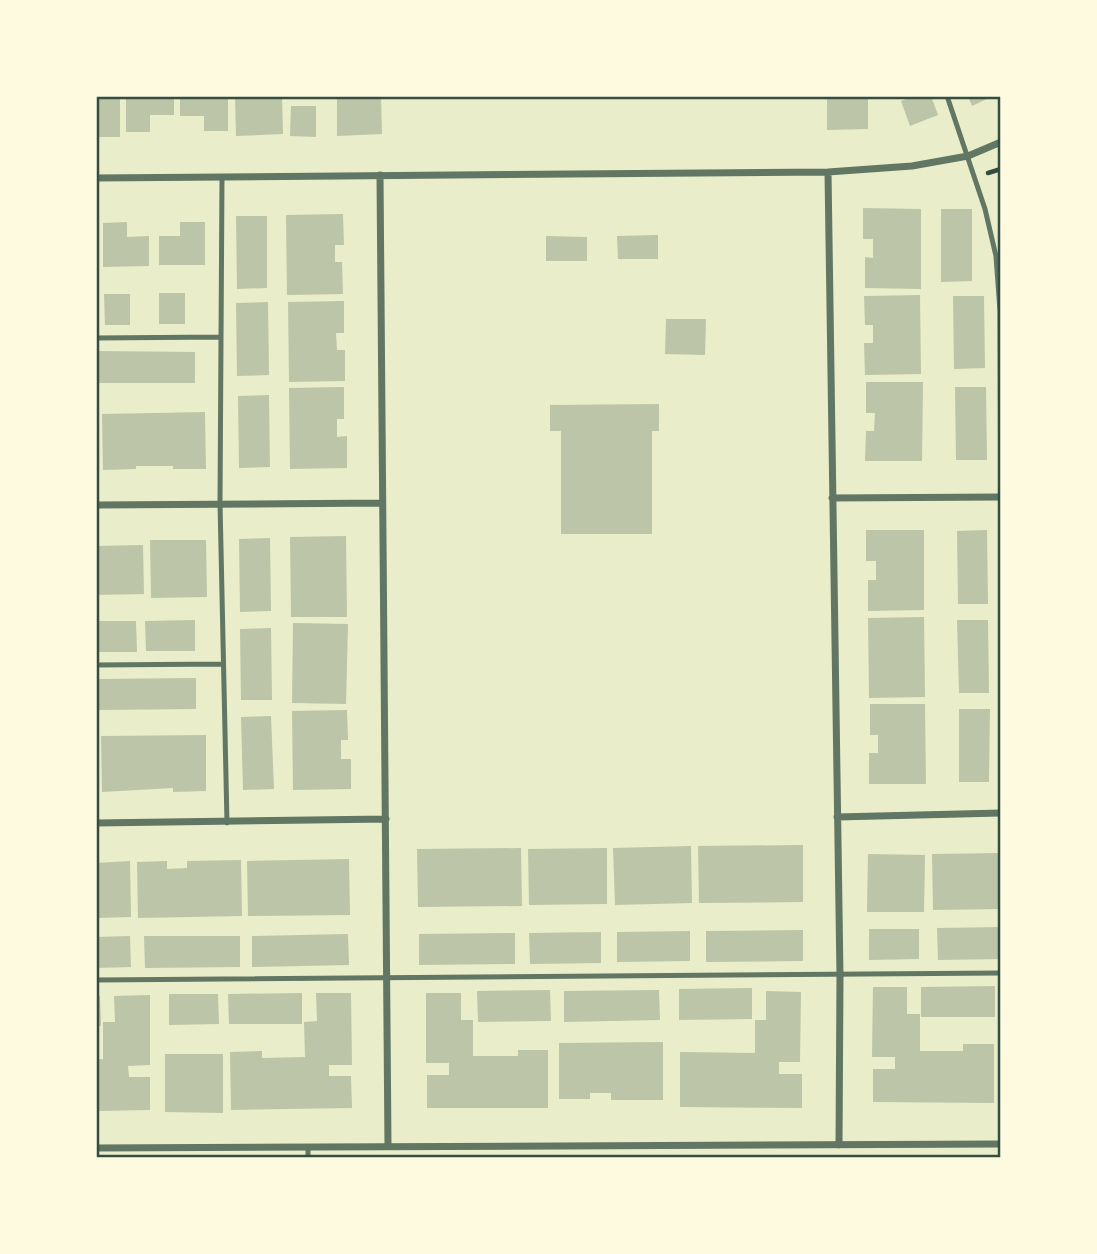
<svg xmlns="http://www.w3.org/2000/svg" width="1097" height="1254" font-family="'IBM Plex Serif',serif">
<rect width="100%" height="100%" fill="#e9edc9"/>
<path fill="#bcc5a7" d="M126,96H174V115H150V132H126Z
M180,96H228V131H204V116H180Z
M235,96H282L283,134L236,136Z
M337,96H381L382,134L337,136Z
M827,96H868V129L827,130Z
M914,96H931L938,115L910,126L901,101Z
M968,96H993L972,106Z
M96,97L120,98V137H96Z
M291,106H316V137L290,136Z
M863,208L921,209V289L865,288V257L873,258V239H863Z
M941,209H972V281L941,282Z
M343,214L344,245H335V262H342L343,294L287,295L286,215Z
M236,216H267V288L237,289Z
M127,222V237L149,236V266L103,267V223Z
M180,222H205V265H159V236H180Z
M658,235V259H618L617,236Z
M546,236L587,237V261H546Z
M159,293H185V324H159Z
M104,294H130V325H105Z
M920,295L921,374L865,375L864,343H873V325H865L864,296Z
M953,296H984L985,368L954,369Z
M344,301V333H336L337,350H345V381L289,382L288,302Z
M268,302L269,375L237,376L236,303Z
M666,319H706L705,355L665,354Z
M99,351L195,352V383H99Z
M866,382H923L922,461H865L866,431H874L875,413H866Z
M344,387V419H337V437L347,436V468L290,469L289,388Z
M955,387H986L987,460H956Z
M269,395L270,467L239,468L238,396Z
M659,404V431H652V534H561V431H550V405Z
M205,412L206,469H173V466H136V469L103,470L102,414Z
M866,530H924V610L868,611V580H876V561H866Z
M987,530L988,604H958L957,531Z
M346,536L347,617H291L290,537Z
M270,538L271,611L240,612L239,539Z
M150,540H206L207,597L151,598Z
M143,545L144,594L96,595V546Z
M924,617L925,697L869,698L868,618Z
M195,620V651H146L145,621Z
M957,620H988L989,693H959Z
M96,621H136L137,652H96Z
M293,623L348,624L346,704L292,703Z
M271,628L272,700H241L240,629Z
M196,678V709L99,710V679Z
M870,704H925L926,784H869V753H878V735H870Z
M959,709H990L989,782H959Z
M347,710L348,740H341V759H351V789L293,790L292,711Z
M271,716L274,789L243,790L241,717Z
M206,735V791L173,792V788L102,792L101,736Z
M803,845V902L699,903L698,846Z
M691,846L692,903L615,905L613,848Z
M521,848L522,906L418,907L417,849Z
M607,848V904L529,905L528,849Z
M1001,853V909L933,910L932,854Z
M868,854L925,855L924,912H867Z
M349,859L350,915L248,916L247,861Z
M241,860L242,916L138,918L137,862L167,861V869L187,868V861Z
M130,861L131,917L96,918V863Z
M1001,927V959L938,960L937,928Z
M869,929H919V959L869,960Z
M803,930V961L706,962V931Z
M690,931V961L617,962V932Z
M601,932V963L530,964L529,933Z
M515,933V964L419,965V934Z
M348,934L349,965L252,967V936Z
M130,936L131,967L96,968V937Z
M144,936H240V967L145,968Z
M995,986V1017H921V987Z
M873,987H907V1014H920V1051H963V1044H994V1103L873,1102V1069H895V1057H872Z
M752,988V1019L679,1020V989Z
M550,990L551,1021L478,1022L477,991Z
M659,990L660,1020L564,1022V991Z
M766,991L801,992L800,1062H779V1074H802V1108L680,1107V1052L755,1053V1020H766Z
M302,993V1024H229L228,994Z
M316,993H351L352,1065H329V1076H351L352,1108L231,1110L230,1052L262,1051V1058L305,1057L304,1022L317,1021Z
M426,993H461V1020H473V1056H518V1050H548V1108H427V1075H449V1063H426Z
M169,994H218L219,1024L169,1025Z
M150,995V1065L128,1066L129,1077H150V1110L96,1111V1059H103V1022H115L114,996Z
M96,996H100L101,1026H96Z
M663,1042V1100H611V1093H590V1099H559V1043Z
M165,1054H223V1113L165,1112Z"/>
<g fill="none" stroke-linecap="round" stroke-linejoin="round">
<path stroke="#344e41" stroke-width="4.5" d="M988,173L1001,169"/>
<path stroke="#617663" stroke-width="5" d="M947,96L985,209L996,256L1000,311L1001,568
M222,177L220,503L227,823
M96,338L221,337
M96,665L223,664
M96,980L1001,973
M308,1147V1158"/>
<path stroke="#617663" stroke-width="7" d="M828,172L840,976L839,1145
M380,175L388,1146
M96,178L828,172L912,166L968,156L1001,142
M832,498L1001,497
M96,505L382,503
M837,817L1001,813
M96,823L386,819
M96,1148L1001,1144"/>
</g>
<rect width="1097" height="1254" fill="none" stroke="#fefae0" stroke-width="196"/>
<rect x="98" y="98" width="901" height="1058" fill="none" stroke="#344e41" stroke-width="2.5"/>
</svg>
